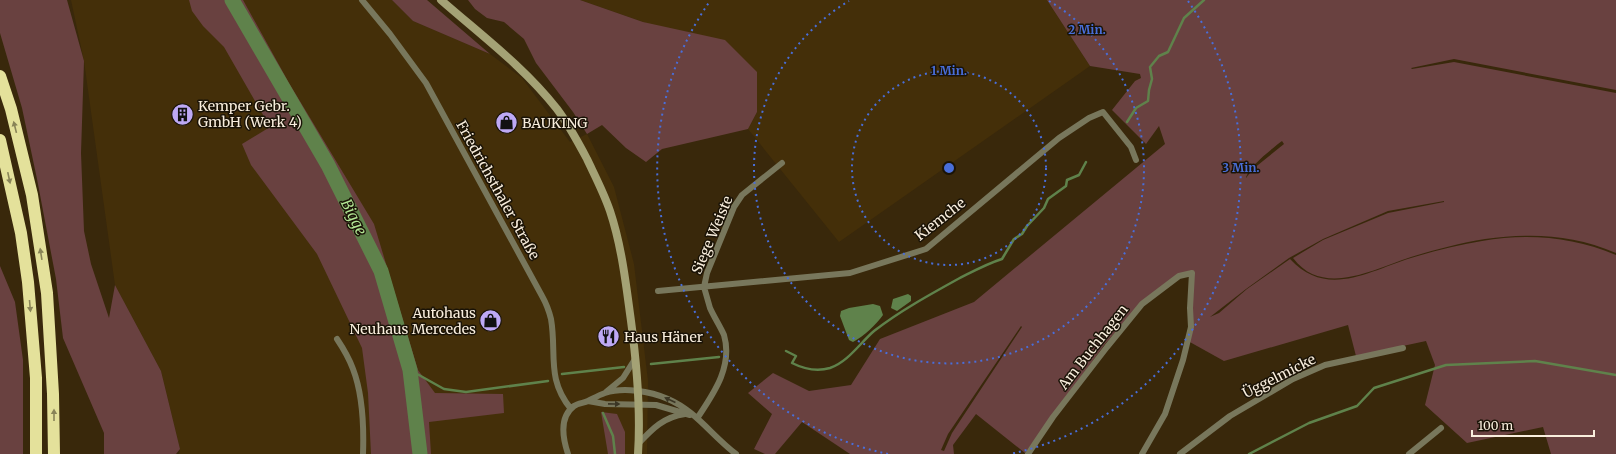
<svg xmlns="http://www.w3.org/2000/svg" width="1616" height="454" font-family="Merriweather,serif">
<rect width="100%" height="100%" fill="#39280b"/>
<path fill="#442f09" d="M71,0H392L413,21L490,54L522,78L570,142L587,134L614,187L634,264L648,381L647,454H179L180,449L161,371L115,285L84,61Z
M580,0H1047L1090,66L839,242L748,129L757,112L646,23Z"/>
<path fill="#694140" fill-rule="evenodd" d="M0,0H67L84,61L81,153L84,231L91,264L109,318L115,285L161,371L180,449L176,454H104V433L63,338L56,279L37,179L22,108L0,33Z
M189,0H243L289,83L374,224L418,370L435,393L503,394L504,413L429,422L431,454H371L368,393L362,348L317,254L251,165L242,144L270,127L224,47L203,26L192,11Z
M392,0H427L490,54L413,21Z
M468,0H580L643,22L725,40L757,72V112L748,129L662,149L646,162L626,148L602,125L587,134L573,112L536,63L524,39L504,22L487,18L475,9Z
M1047,0H1616V90L1454,59L1411,68L1412,69L1454,62L1616,93V253C1572,234 1531,233 1485,239C1460,243 1434,250 1411,257C1374,269 1323,298 1293,258L1323,240L1388,213L1444,202V201L1388,211L1323,239L1289,258L1246,289L1210,317L1219,313L1247,289L1290,259C1327,299 1369,271 1411,258C1434,251 1458,245 1482,241C1527,233 1574,237 1616,255V454H1551L1543,427L1467,443L1425,405L1435,365L1426,341L1356,356L1348,325L1224,361L1188,341L1192,271L1141,303L1105,344L1025,453L976,414L953,445L954,454H850L802,422L775,454H765L754,449L772,414L748,393L773,373L809,391L851,385L880,339L974,302L1165,144L1159,126L1146,144L1112,110L1135,81L1141,78L1140,74L1090,66ZM1282,141L1284,144L1253,169L1246,178C1248,167 1273,148 1282,141ZM1021,326L1022,327L952,433L944,451L941,450L948,434Z
M0,266L15,302L23,360V454H0Z
M601,412L617,414L625,432V454H608Z"/>
<path fill="#5f824b" d="M908,294L911,296V301L897,311L891,308L893,299Z
M873,304L880,306L883,315C876,325 864,336 853,342L849,340L840,316L841,311L849,308Z"/>
<g fill="none" stroke-linecap="round" stroke-linejoin="round">
<path stroke="#5f824b" stroke-width="2.5" d="M1127,122L1136,108L1148,101L1149,90L1152,79L1150,67L1159,56L1168,52L1184,18L1204,0
M786,351L796,356L792,363C804,369 816,372 830,368C848,362 860,343 874,331C900,311 929,295 958,279C972,272 986,264 1002,259L1014,239L1022,234L1027,226L1044,208L1048,199L1066,186L1067,180L1079,175L1086,162
M651,364L719,357
M410,370L444,389L466,392L548,381
M562,374L624,367
M603,413L613,436L615,454
M1249,454L1309,423L1357,406L1374,388L1446,365L1535,361L1616,375"/>
<path stroke="#5f824b" stroke-width="15" d="M232,0L328,165L381,271L410,370L420,454"/>
<path stroke="#78775c" stroke-width="6" d="M362,0L390,34L426,83L542,296C546,303 549,311 551,319C557,353 546,379 571,409
M704,287L707,273L734,207L742,195L782,163
M658,291L850,273L926,249L1059,138L1089,118L1103,112L1131,147L1136,160
M337,339C343,348 349,358 353,369C363,395 364,426 363,454
M606,392L623,378L635,359
M588,401L605,404L656,405L690,415
M698,417C714,393 733,366 724,335C720,326 714,317 710,308C708,301 706,294 704,287
M639,443C653,428 664,417 685,414
M568,454C563,439 559,417 574,406C578,403 584,403 588,401C594,398 599,395 605,393C623,387 650,391 668,399C696,411 712,436 736,454
M1028,454L1053,417L1107,347L1142,304L1179,276L1192,273L1190,308L1191,327L1183,360L1165,414L1142,454
M1180,454L1230,416L1293,379L1325,365L1403,348
M1409,454L1441,428"/>
<path stroke="#a4a275" stroke-width="8" d="M441,0C481,35 524,67 557,109C569,125 578,142 587,159C595,176 604,193 610,211C622,247 626,285 631,321C637,366 641,409 638,454"/>
<path stroke="#e4e19b" stroke-width="12" d="M0,76L11,109L32,195L47,293L53,394L54,454
M0,140L21,233L28,282L36,378V454"/>
</g>
<defs><path id="oneway-solid" d="M-6-.8H1V-3.2L6.5 0L1 3.2V.8H-6Z"/></defs>
<g fill="#898458">
<use href="#oneway-solid" transform="translate(15 127) rotate(-104)"/>
<use href="#oneway-solid" transform="translate(9 178) rotate(78)"/>
<use href="#oneway-solid" transform="translate(41 254) rotate(-99)"/>
<use href="#oneway-solid" transform="translate(30 306) rotate(85)"/>
<use href="#oneway-solid" transform="translate(54 415) rotate(-90)"/>
</g>
<g fill="#3b3625">
<use href="#oneway-solid" transform="translate(670 400) rotate(-155)"/>
<use href="#oneway-solid" transform="translate(614 404) rotate(1)"/>
</g>
<g fill="none" stroke="#496ed9" stroke-width="2" stroke-dasharray="2 4">
<circle cx="949" cy="168" r="97"/>
<path d="M1049 1A195 195 0 1 1 849 1"/>
<path d="M888 454A292 292 0 0 1 710 1M1188 1A292 292 0 0 1 1010 454"/>
</g>
<defs>
<symbol id="building-disc" viewBox="-11 -11 22 22"><circle r="9.5" fill="#bea9f5" stroke="#1a1307"/><path d="M-4-6H4V6H1V3H-1V6H-4ZM-2.5-4.3h1.7v1.8h-1.7ZM.8-4.3h1.7v1.8H.8ZM-2.5-1h1.7V.8h-1.7ZM.8-1h1.7V.8H.8Z" fill="#111"/></symbol>
<symbol id="shop-disc" viewBox="-11 -11 22 22"><circle r="9.5" fill="#bea9f5" stroke="#1a1307"/><path d="M-5-2.5h2.3a2.7 3.5 0 0 1 5.4 0H5L5.5 6h-11ZM-1.5-2.5h3a1.5 2.3 0 0 0-3 0Z" fill="#111"/></symbol>
<symbol id="restaurant-disc" viewBox="-11 -11 22 22"><circle r="9.5" fill="#bea9f5" stroke="#1a1307"/><path d="M-5-6h1v4h1v-4h1v4h1v-4h1v5L-1.5 .5V6h-2V.5L-5-1ZM5-6V6H3V1.5H1.5Q1.5-4 5-6Z" fill="#111"/></symbol>
</defs>
<g fill-rule="evenodd">
<use href="#building-disc" x="170" y="102" width="25" height="25"/>
<use href="#shop-disc" x="494" y="110" width="25" height="25"/>
<use href="#shop-disc" x="478" y="308" width="25" height="25"/>
<use href="#restaurant-disc" x="596" y="324" width="25" height="25"/>
</g>
<g text-anchor="middle" dominant-baseline="central" stroke-width="3" stroke-linejoin="round" paint-order="stroke">
<g font-size="14" fill="#f9eedd" stroke="#1a1307" text-anchor="start">
<text x="198" y="106">Kemper Gebr.<tspan x="198" dy="16">GmbH (Werk 4)</tspan></text>
<text x="522" y="123">BAUKING</text>
<text x="476" y="313" text-anchor="end">Autohaus<tspan x="476" dy="16">Neuhaus Mercedes</tspan></text>
<text x="624" y="337">Haus Häner</text>
</g>
<g font-size="14" fill="#f9eedd" stroke="#1a1307">
<text transform="translate(498 190) rotate(61)">Friedrichsthaler Straße</text>
<text transform="translate(940 219) rotate(-38)">Kiemche</text>
<text transform="translate(712 235) rotate(-67)">Siege Weiste</text>
<text transform="translate(1093 347) rotate(-52)">Am Buchhagen</text>
<text transform="translate(1279 376) rotate(-27)">Üggelmicke</text>
</g>
<g font-size="15" font-style="italic" fill="#b3e795" stroke="#1a1307">
<text transform="translate(354 217) rotate(63)">Bigge</text>
</g>
</g>
<circle cx="949" cy="168" r="6" fill="#496ed9" stroke="#1a1307" stroke-width="2"/>
<g font-size="12" text-anchor="middle" font-weight="bold" fill="#496ed9" stroke="#1a1307" stroke-width="3" stroke-linejoin="round" paint-order="stroke">
<text x="1087" y="34">2 Min.</text>
<text x="949" y="75">1 Min.</text>
<text x="1241" y="172">3 Min.</text>
</g>
<path d="M1472 430v6h122v-6" fill="none" stroke="#f9eedd" stroke-width="2"/>
<text x="1478" y="430" font-size="12" fill="#f9eedd" stroke="#1a1307" stroke-width="3" paint-order="stroke">100 m</text>
</svg>
